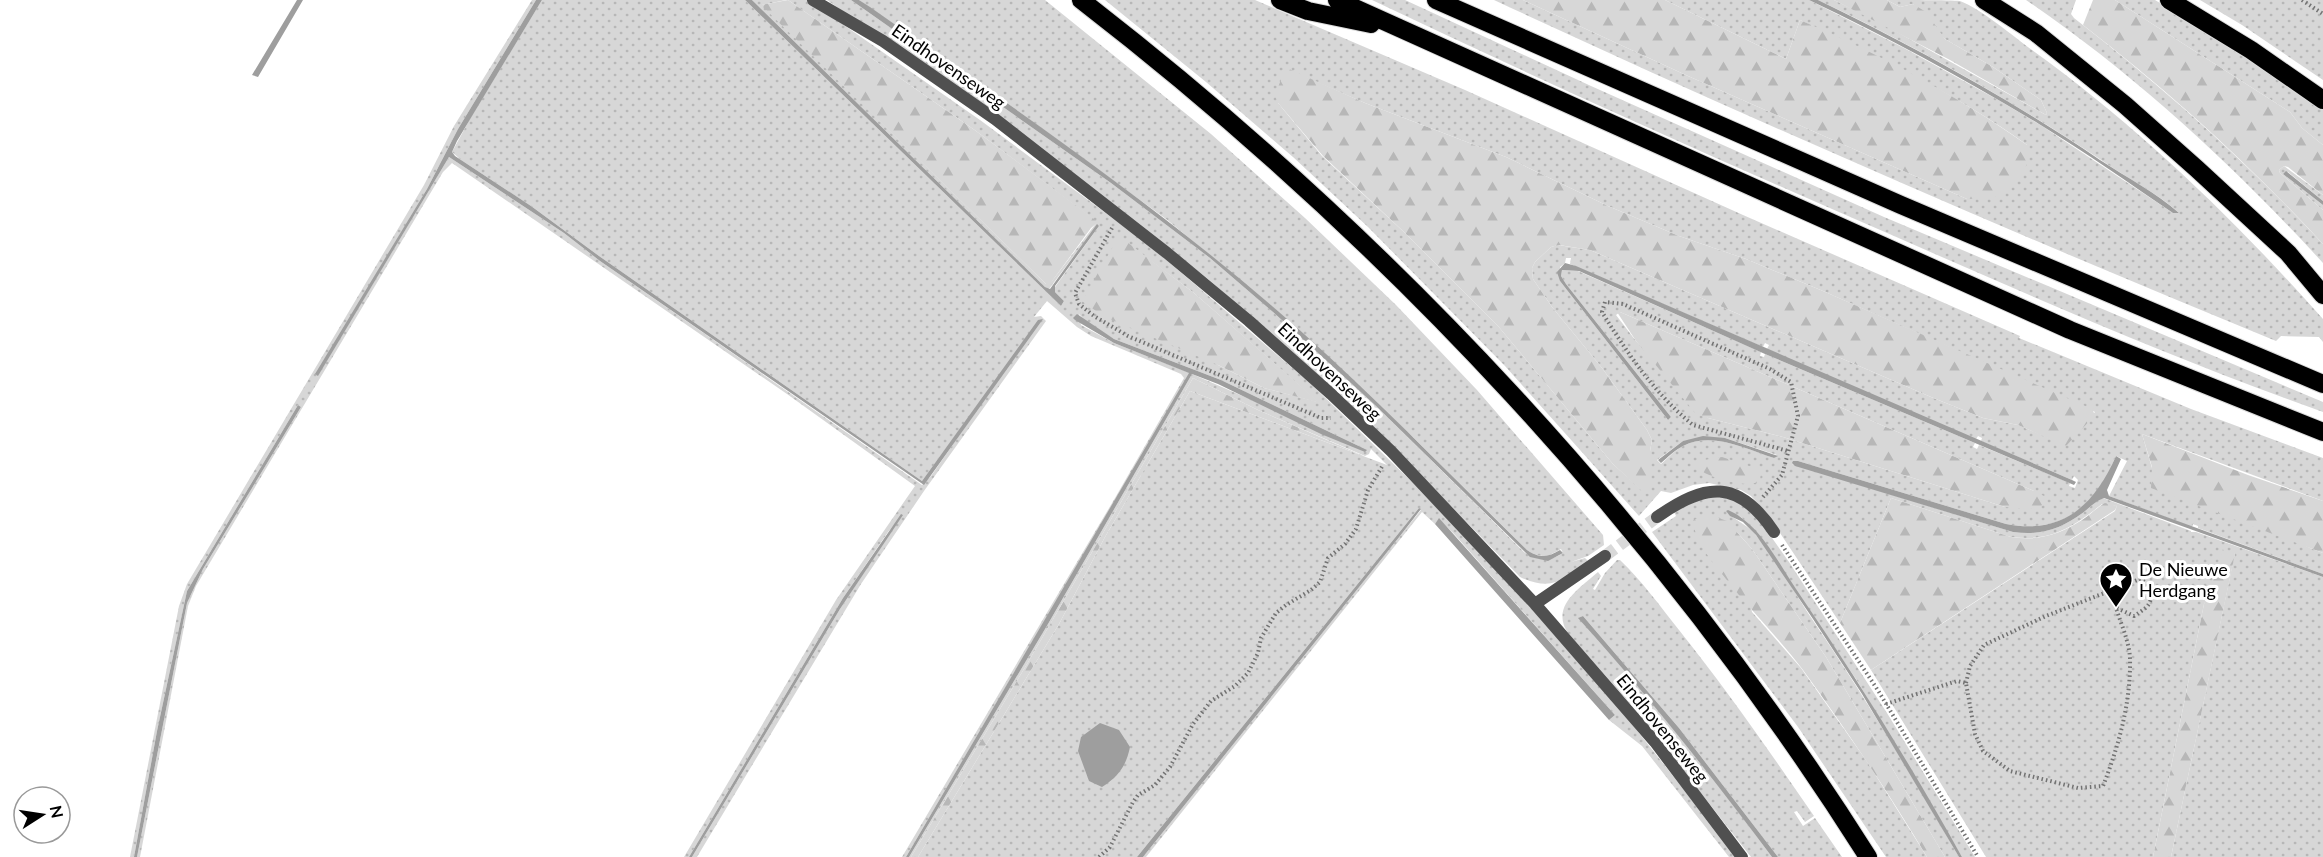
<svg xmlns="http://www.w3.org/2000/svg" width="2323" height="857" font-family="Lato,sans-serif">
<defs>
<pattern id="grass-dots" width="8" height="8" patternUnits="userSpaceOnUse" patternTransform="scale(1.5)"><rect width="8" height="8" fill="#d7d7d7"/><path d="M2 2h.1M6 6h.1" fill="none" stroke="#b7b7b7" stroke-width="1.8" stroke-linecap="round"/></pattern>
<pattern id="forest-firs" width="22" height="20" patternUnits="userSpaceOnUse" patternTransform="scale(1.5)"><rect width="22" height="20" fill="#d7d7d7"/><path d="M5 1l3.5 6h-7zM16 11l3.5 6h-7z" fill="#b7b7b7"/></pattern>
</defs>
<rect width="100%" height="100%" fill="#fff"/>
<path fill="url(#grass-dots)" fill-rule="evenodd" d="M532,0H536L458,129L427,189L316,375H318L449,157L564,233L600,261L922,485L931,476L1041,318L922,481L599,256L531,206L461,160L452,152L471,117L542,0H745L1061,306L1064,301L1055,292V287L1099,226L1097,225L1049,289L1045,287L752,0H786L762,5L1046,284L1052,281L1097,222L976,131L788,0H808L980,120L1149,245L1310,383L1409,479L1506,580L1624,714L1737,857H1729L1642,746L1609,720L1615,715L1455,535L1439,519L1435,524L1422,512L1146,857H1143L1400,536L1421,510L1419,508L1137,857H918L1059,624L1105,537L1190,391L1387,465L1371,449L1369,454L1365,456L1258,410L1193,378L1027,664L911,857H909L1048,624L1192,374L1367,450L1221,380L1114,339L1086,322L1079,314L1081,325L1114,343L1190,373L906,857H902L1115,498L1184,378L1181,374L1091,336L1077,327L1047,301L1034,317L1041,316L1046,321L924,491L861,584L697,857H692L840,609L903,514L888,532L843,598L689,857H684L836,600L915,486L787,394L452,163L443,172L196,586L188,606L140,857H137L187,603L203,569L301,407L298,405L187,591L157,731L134,857H130L179,606L187,584L424,185L454,126ZM1119,237L1194,293L1318,402L1264,388L1218,365Z
M827,0H851L1111,183L1210,258L1273,312L1376,406L1524,552C1536,561 1552,561 1563,553L1561,549C1548,557 1540,559 1527,550L1413,437L1272,306L1166,219L1014,108L859,0H1045L1211,134L1305,218L1396,305L1477,390L1603,535L1604,545L1588,556L1571,562L1585,558L1589,562C1563,580 1552,592 1520,577L1408,462L1273,335L1208,279L1091,187Z
M1105,0H1255L1465,90L1743,215L2020,336L2019,338L2191,409L2323,458V501L2142,434L2152,468L2310,548L2323,553V574L2198,528V526L2193,524L2192,527L2109,496L2127,461L2116,456C2111,466 2108,477 2101,486C2077,520 2046,532 2006,524L1798,461L1792,464L2013,532C2041,536 2061,529 2084,512C2090,507 2096,501 2103,498L2191,531V532H2196L2323,577V857H2171L2235,553L2204,604L2153,857H1986L1871,670L2115,511L2117,506L2102,504C2072,528 2050,542 2011,537L1891,498L1840,623L1766,512L1751,496L1741,490L1709,483L1693,485L1671,493L1661,491L1639,516L1505,366L1368,227L1293,157L1206,82ZM1289,70L1365,103L1506,157L1608,206L1679,236L1746,259L1823,291L2095,412L2066,445L2018,425L1983,418L1931,397L1590,250L1558,245L1551,247L1535,262L1532,268L1533,279L1552,307L1602,368L1647,430L1652,440L1650,451V489L1645,493L1613,464L1498,326L1405,233L1322,156L1278,103ZM1566,258H1571L1570,264L1763,347L1765,343L1769,345L1767,349C1836,380 1906,412 1976,439L1978,436L1982,438L1981,441L2072,480L2074,476L2078,480L2075,488L2069,486L2070,483L1979,445L1977,449L1973,447L1975,443L1765,354L1764,357L1760,356L1761,352L1578,271L1562,270L1561,276L1566,284L1671,417L1668,420L1560,281V267L1565,263ZM1620,312L2034,491L2005,507L1783,437L1708,418L1636,341L1616,315ZM1725,438L1777,455L1774,458C1747,449 1711,431 1683,446C1675,450 1668,458 1661,464L1657,460L1683,441Z
M1372,0H1405L1591,86L1884,217L2323,402V412C2177,360 2035,298 1894,236C1719,160 1544,82 1372,0Z
M1494,0H1523L1688,76L1967,199L2027,145C1957,94 1879,58 1800,20L1786,59L1665,0H1809L1904,48L2000,101L2042,126L2173,213H2179C2159,194 2127,178 2104,162C2013,101 1917,47 1818,0H1834L1879,22L2046,115L2047,113L2041,100L1993,67L1945,39L1913,4L1900,7L1887,0C1901,0 1950,0 1960,1C1981,9 2013,36 2032,50C2140,128 2234,219 2323,319V342L2319,337L2281,336L2276,341C2013,233 1752,120 1494,0Z
M2026,0H2076L2071,14L2074,18C2163,87 2246,161 2323,244V263C2233,165 2136,75 2026,0Z
M2115,0H2155L2226,43L2323,109V145L2302,128L2290,112Z
M2200,0H2323V80L2242,25Z
M2284,166L2323,195V201L2288,172L2283,174L2323,205V210L2280,173L2279,170Z
M1720,495L1740,503L1758,518L1789,562L1887,713L1975,857H1962L1856,679L1752,527L1741,517L1726,511C1734,520 1746,524 1754,533C1774,555 1792,588 1808,613C1862,692 1911,774 1959,857H1945L1826,657L1752,549L1737,532L1752,612L1801,668L1868,763L1927,857H1886L1798,727L1652,532L1676,516L1673,510L1690,499Z
M1617,560H1620C1642,581 1660,606 1679,630C1727,690 1770,752 1814,816L1805,822L1797,811L1794,812L1803,826L1815,818L1842,857H1778L1679,728L1583,616L1579,618L1629,674L1701,762L1772,857H1751L1640,715L1568,633C1550,606 1580,588 1598,572L1601,576L1593,589L1595,590L1605,573Z"/>
<path fill="url(#forest-firs)" d="M788,0L976,131L1098,222L1091,228L1050,284H1046L761,5Z
M1523,0H1665L1786,59L1800,20C1879,54 1957,95 2027,145L2031,151C2026,171 2016,188 1997,196C1989,200 1976,198 1967,199L1688,76Z
M1834,0H1887L1900,7L1913,4L1926,12L1945,39L1993,67L2041,100L2047,113L2046,115L1950,60Z
M2093,0H2115L2290,112L2302,128L2323,145V195L2288,167L2284,166L2279,170L2280,173L2323,210V244C2249,164 2169,91 2083,25Z
M1289,69L1365,103L1506,157L1608,206L1679,236L1746,259L1823,291L2092,409L2095,415L2066,446L2018,425L1983,418L1931,397L1590,250L1559,245L1551,247L1535,262L1532,268L1533,279L1552,307L1602,368L1647,430L1652,440L1650,451V490L1649,493L1645,494L1613,464L1498,326L1405,233L1323,156L1278,103L1275,95L1284,72Z
M1119,236L1194,293L1320,403L1264,388L1218,365L1103,316L1082,301Z
M1617,312H1620L2034,491L2046,497L2047,504L2030,509L2005,507L1783,437L1708,418L1696,414L1636,341Z
M1193,378L1258,410L1366,457L1190,391L1105,537L1059,624L918,857H911L1027,664Z
M2142,434L2248,475L2323,501V553L2151,488L2152,467Z
M1722,457L1758,469L1761,471L1760,481C1748,489 1706,478 1697,467V464L1704,460Z
M1891,498L2011,537C2038,541 2059,535 2082,520C2090,515 2096,508 2105,503L2117,506L2115,510L1871,670L1840,623Z
M1710,515L1727,521L1752,549L1826,657L1945,857H1927C1889,793 1847,731 1803,670C1779,638 1750,610 1726,579C1712,561 1695,543 1693,520Z
M2223,549L2235,554L2171,857H2153L2204,604Z"/>
<path fill="#9e9e9e" d="M297,0H303L258,77L252,75Z
M536,0H542L457,141L452,152L455,156L531,206L599,256L922,481L1038,320L1043,319L924,485L600,261L564,233L449,157L318,376L315,374L427,189L458,129Z
M745,0H752L1045,287L1050,289L1097,224L1099,226L1055,286V292L1064,301L1061,306Z
M851,0H859L870,7C1007,103 1145,197 1271,305C1361,382 1443,468 1527,550C1540,559 1548,557 1560,550L1563,553L1548,561L1530,557L1376,406L1273,312L1210,258L1111,183Z
M1809,0H1818C1915,47 2010,99 2100,160C2126,177 2157,193 2179,213H2173C2129,183 2085,152 2039,124C1965,79 1887,37 1809,0Z
M2286,171L2323,201V205L2283,174Z
M1565,263L1576,266L2072,480L2076,482L2074,485L1765,354L1579,271L1562,270L1561,276L1566,284L1671,417L1668,420L1560,281L1557,272Z
M1077,314L1114,339L1221,380L1367,450L1365,452L1321,434L1218,384L1192,374L1048,624L909,857H906L1189,373L1114,343L1075,320L1073,318Z
M298,405L301,407L203,569L187,603L137,857H134L157,731L187,591Z
M1703,436L1725,438L1778,456L1774,458C1746,449 1712,431 1683,446C1675,450 1668,457 1661,463L1658,460L1683,441Z
M2116,456L2121,459L2107,490L2109,496L2323,574V577L2104,498C2096,501 2090,507 2084,512C2061,529 2041,536 2013,532L1795,466L1792,463L1793,461H1798L2006,524C2062,535 2094,506 2116,456Z
M1419,508L1421,509L1400,536L1143,857H1137Z
M1728,510C1759,523 1778,562 1796,589C1855,675 1911,765 1962,857H1959L1862,694L1813,619L1756,535L1743,522L1730,516L1726,511Z
M901,514L903,515L840,609L692,857H689L843,598Z
M1439,518L1615,715L1609,720L1435,524Z
M1583,616L1679,728L1778,857H1772C1710,774 1647,694 1578,618Z
M1100,723L1119,730L1130,747C1126,766 1119,776 1102,787L1089,781L1078,751L1081,737Z"/>
<g fill="none" stroke-linecap="round" stroke-linejoin="round">
<path stroke="#d9d9d9" stroke-width="12" stroke-dasharray="12 6" stroke-linecap="butt" d="M1605,556L1657,517"/>
<defs>
<path id="highway" d="M1081,0C1389,238 1660,528 1868,857
M1280,0L1308,11L1371,24
M1337,0L2070,330L2323,432
M1436,0L1901,205L2323,384
M1984,0L2036,33L2125,105L2197,169L2288,253L2323,295
M2169,0L2251,50L2323,100"/>
</defs>
<use href="#highway" stroke="#dbdbdb" stroke-width="20"/>
<path stroke="#727272" stroke-width="4" stroke-dasharray="1.5 3" stroke-linecap="butt" d="M2302,0L2323,14
M1112,228L1075,293L1079,304L1094,316L1128,336L1321,418H1331
M1763,497L1782,475L1798,416L1791,382L1770,369L1623,304L1605,302L1602,312C1627,353 1655,394 1693,425L1788,451
M1782,545L1879,692L1978,857
M1966,683L1970,666L1984,645L2046,616L2140,579L2149,585C2154,604 2149,606 2134,616L2117,608
M1886,704L1957,681L1966,683L1975,734L1983,751L2010,771L2078,788L2103,786C2119,745 2131,702 2130,658C2129,641 2121,624 2116,608
M1099,857L1110,847L1133,802L1138,795L1155,785L1170,767L1193,724L1211,701L1235,686L1248,673L1258,653L1261,638L1276,613L1286,605L1311,590L1320,582L1328,558L1345,544L1356,529L1368,490L1383,465"/>
<path stroke="#505050" stroke-width="12" d="M813,0L883,41L995,119L1167,253L1249,321L1331,394L1391,451L1535,604L1655,742L1742,857
M1657,517C1705,483 1738,478 1774,532
M1535,604L1605,556"/>
<use href="#highway" stroke="#000" stroke-width="18"/>
</g>
<defs>
<symbol id="sight-pin" viewBox="-11 -11 22 30"><path d="M0 17L-7.5 6A9.5 9.5 0 1 1 7.5 6Z" fill="#000" stroke="#fff"/><path d="M0-6L1.8-2.2L6-1.7L2.9 1.2L3.7 5.4L0 3.3L-3.7 5.4L-2.9 1.2L-6-1.7L-1.8-2.2Z" fill="#fff"/></symbol>
</defs>
<g fill-rule="evenodd">
<use href="#sight-pin" x="2097" y="560" width="38" height="52"/>
</g>
<g text-anchor="middle" dominant-baseline="central" stroke-width="6" stroke-linejoin="round" paint-order="stroke">
<g font-size="18" fill="#000" stroke="#fff">
<text transform="translate(949 66) rotate(35)">Eindhovenseweg</text>
<text transform="translate(1330 371) rotate(43)">Eindhovenseweg</text>
<text transform="translate(1663 728) rotate(51)">Eindhovenseweg</text>
</g>
<g font-size="18" fill="#000" stroke="#fff" text-anchor="start">
<text x="2139" y="569">De Nieuwe<tspan x="2139" dy="21">Herdgang</tspan></text>
</g>
</g>
<g transform="translate(42 815) rotate(78)"><circle r="28" fill="#ffffff" stroke="#999999" stroke-width="1.5"/>
<path d="M0-4.5L10 22L0 15L-10 22Z" fill="#000000"/>
<text y="-9" font-size="16" font-weight="bold" text-anchor="middle" fill="#000000">N</text>
</g>
</svg>
